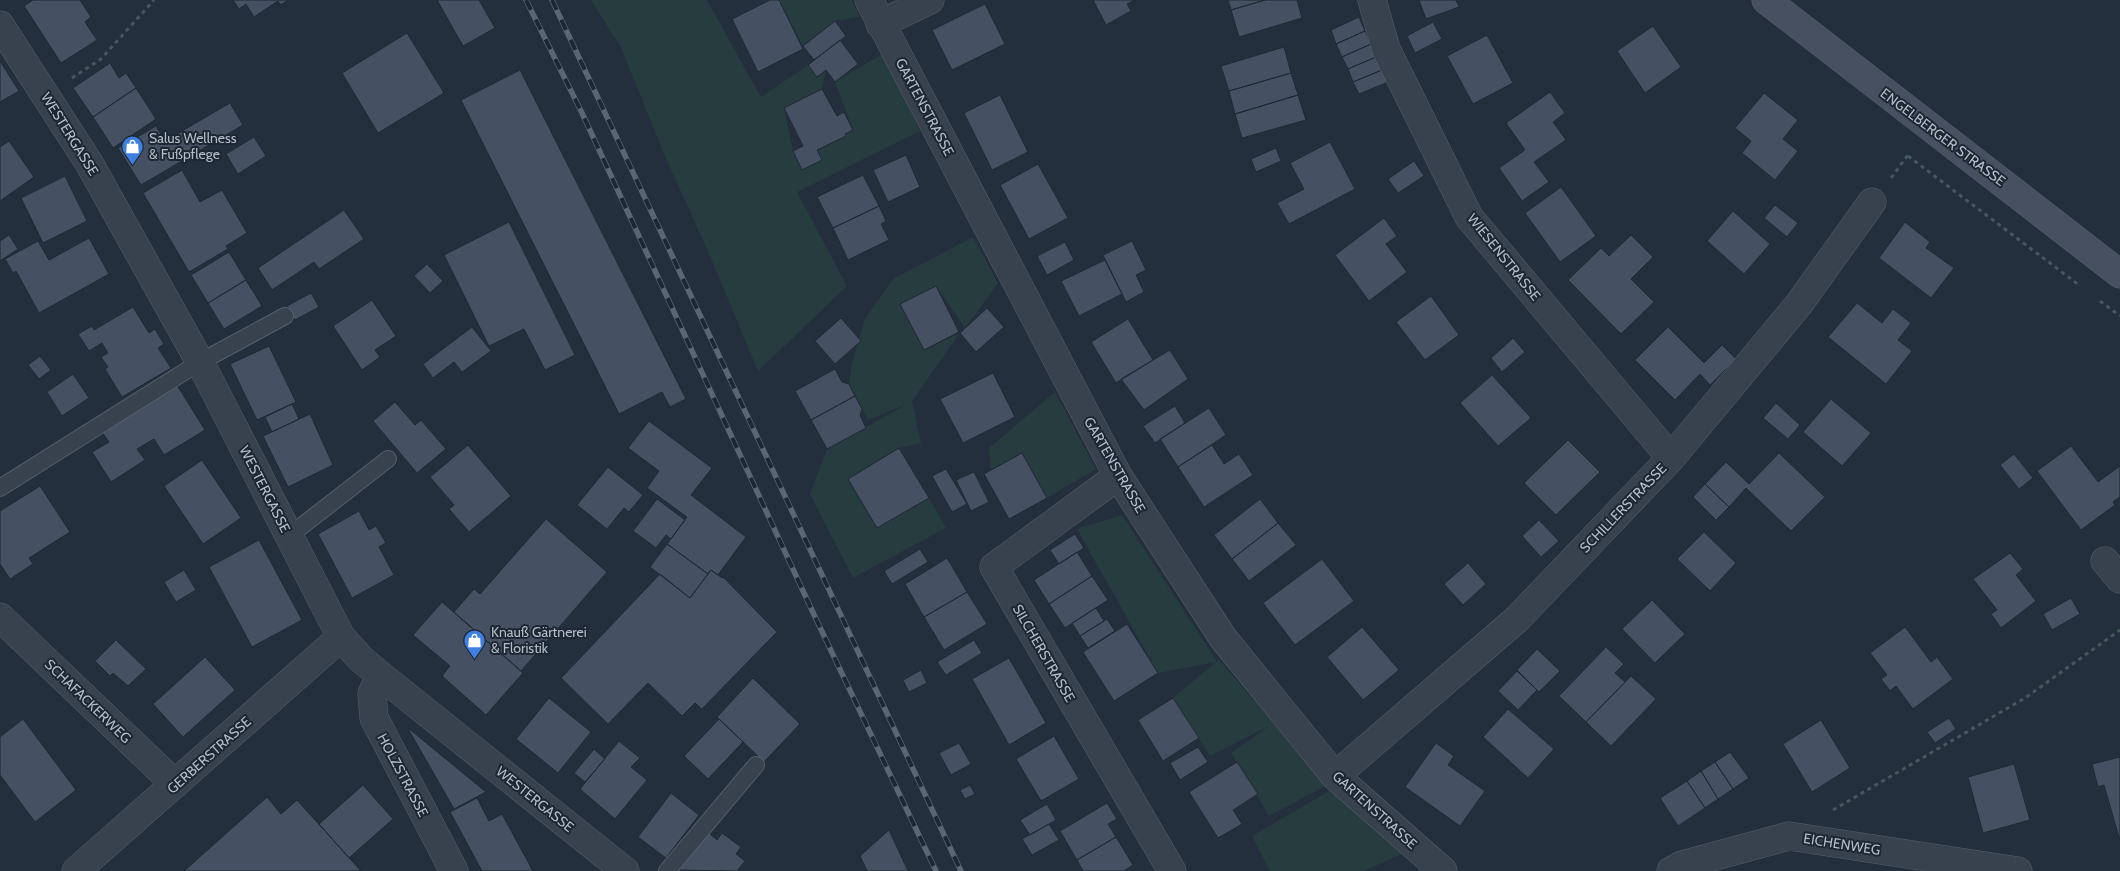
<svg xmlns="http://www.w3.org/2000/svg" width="2120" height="871" font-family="Cabin,sans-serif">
<rect width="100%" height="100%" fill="#242f3e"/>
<path fill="#263c3f" d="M591,0H707L761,97L808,65L826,70L822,89L784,108L793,151L802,170L822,160L817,150L853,130L835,82L884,53L920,131L797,192L847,286L758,371L707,249L667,161L621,48Z
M779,0H852L860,17L835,21L803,46Z
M973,237L998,283L965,328L936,286L900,304L924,350L960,333L912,401L921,443L899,448L848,479L877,528L929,498L946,528L853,578L810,494L827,449L907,404L868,420L849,384L852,363L865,319L893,279Z
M1055,392L1096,469L1047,498L1022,453L991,470L989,448Z
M1122,515L1217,662L1219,660L1327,785L1269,816L1231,753L1269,726L1210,756L1173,698L1216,662L1158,673L1077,529Z
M1331,790L1406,852L1364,871H1270L1252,836Z"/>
<path fill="#455162" stroke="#1f2835" d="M33,0H80L91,17L85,22L97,40L61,63L24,6Z
M233,0H288L281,5L278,1L254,17L246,4L239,9Z
M437,0H479L495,28L463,46Z
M770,0H779L803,49L758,72L732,19Z
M1093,0H1135L1127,4L1131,11L1106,25Z
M1228,0H1265L1231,10Z
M1265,0H1297L1302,18L1239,37L1231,10Z
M1419,0H1456L1459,7L1426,19Z
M985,4L1005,44L952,70L932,30Z
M1359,17L1365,31L1336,44L1331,30Z
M835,21L846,36L814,60L803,46Z
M1433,22L1442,39L1415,53L1407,36Z
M1653,26L1681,67L1645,93L1617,51Z
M1365,31L1371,44L1342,57L1336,44Z
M407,33L444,93L378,133L342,73Z
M1487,35L1513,83L1473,104L1447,56Z
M840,40L858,64L835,82L826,70L817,77L808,65Z
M1371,44L1376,57L1348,69L1342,57Z
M1284,47L1291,73L1229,91L1221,66Z
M1376,57L1382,70L1353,82L1348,69Z
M0,61L19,91L0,102Z
M110,63L119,78L126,73L136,88L93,117L73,88Z
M520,70L686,399L670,407L662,392L619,414L461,100Z
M1382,70L1388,82L1359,94L1353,82Z
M1291,73L1298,95L1235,114L1229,91Z
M136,88L156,119L113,148L93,117Z
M822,89L837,116L844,112L853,130L845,134L846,136L817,150L822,160L802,170L793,151L803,146L784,108Z
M1550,92L1565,113L1553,122L1566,140L1534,162L1549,182L1522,201L1499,168L1525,150L1506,123Z
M1764,93L1798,120L1783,139L1798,151L1775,180L1742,153L1751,141L1735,128Z
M1000,95L1028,152L992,170L964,113Z
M1298,95L1306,120L1242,138L1235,114Z
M230,103L243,125L141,185L118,148L156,126L165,141Z
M254,137L266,156L238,174L226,154Z
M9,141L34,177L0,201V147Z
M1330,142L1355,189L1289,224L1277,203L1304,189L1290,163Z
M1276,148L1281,161L1256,172L1251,159Z
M906,155L920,187L888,202L873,170Z
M1414,161L1424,176L1398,193L1388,179Z
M1038,164L1068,218L1029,239L1000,185Z
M182,170L200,202L222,190L247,233L226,246L228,249L189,272L143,193Z
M863,175L879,206L833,228L817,197Z
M65,176L87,221L43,243L21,198Z
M1561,187L1596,236L1560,262L1525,213Z
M1775,205L1798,223L1787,237L1764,218Z
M879,206L886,221L881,224L889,240L848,260L833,228Z
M344,210L364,239L319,269L314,262L272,290L258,268Z
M1733,211L1770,244L1744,274L1707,241Z
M1384,218L1397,236L1386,244L1407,272L1369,301L1335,255Z
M509,222L575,355L545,370L524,329L489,346L444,255Z
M1905,222L1930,242L1926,248L1954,268L1931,298L1879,258Z
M9,235L18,249L0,261V241Z
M1631,235L1653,257L1631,279L1654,302L1621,334L1568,280L1601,248L1609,256Z
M89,238L109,274L39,313L16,271L13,273L5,259L38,241L49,260Z
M1132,241L1146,270L1136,275L1144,292L1126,302L1103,255Z
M1065,242L1074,260L1047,275L1037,256Z
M229,252L246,280L208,303L191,275Z
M1105,260L1122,294L1079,316L1061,281Z
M427,264L443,281L430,293L414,276Z
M246,280L262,306L224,329L208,303Z
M936,286L959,332L924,350L900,304Z
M311,293L319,307L295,320L287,306Z
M1431,296L1459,335L1425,360L1396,322Z
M372,300L396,336L375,350L380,357L362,370L333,326Z
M1857,303L1882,323L1893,309L1911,323L1898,340L1912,351L1886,384L1828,337Z
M133,307L149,333L155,329L164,344L158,348L171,368L122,397L105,369L108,367L101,357L108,353L102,343L89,351L78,334L92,326L94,330Z
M987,308L1004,327L976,352L960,333Z
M841,318L861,341L835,364L815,341Z
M1128,319L1153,360L1116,383L1091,342Z
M472,327L491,351L462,372L454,362L433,378L423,364Z
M1668,327L1704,363L1722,345L1736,359L1710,385L1700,374L1675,400L1635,360Z
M1513,338L1525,352L1502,372L1491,358Z
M269,346L296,402L257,420L230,364Z
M1170,350L1188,379L1144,410L1121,379Z
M40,356L51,370L39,379L28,365Z
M835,369L842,382L849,384L855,396L811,420L795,391Z
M993,373L1015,417L963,443L940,399Z
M73,374L89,398L62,416L47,392Z
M1492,375L1531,418L1498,446L1460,403Z
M177,385L205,430L164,455L154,439L137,449L145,460L111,482L92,452L109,442L102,432Z
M855,396L862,409L860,415L866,428L827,449L811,420Z
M1831,399L1871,433L1842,466L1803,432Z
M395,402L415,425L421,420L446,449L417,473L373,421Z
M1776,403L1800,425L1788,439L1763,418Z
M292,404L299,419L272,432L265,417Z
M1175,406L1185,423L1155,443L1143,426Z
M1209,408L1226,435L1178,467L1160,439Z
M310,414L333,465L288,487L263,436Z
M649,421L712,468L691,495L746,537L718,575L711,570L708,574L667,544L687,517L647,488L659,471L628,448Z
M1568,440L1600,472L1556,515L1524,483Z
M468,445L511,496L469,532L449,509L454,505L430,477Z
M1212,445L1224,464L1239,454L1253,475L1204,507L1178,467Z
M2071,446L2098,482L2120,466V497L2113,502L2115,505L2081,530L2037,471Z
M899,448L929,498L877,528L848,479Z
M1022,453L1047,498L1009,519L984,474Z
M1779,453L1825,497L1791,531L1746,488L1729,507L1705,484L1726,462L1749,484Z
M2014,454L2033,478L2019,489L2000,465Z
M202,460L241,518L203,544L164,486Z
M608,467L643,495L629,512L624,508L607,529L577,505Z
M946,469L967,504L952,512L932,476Z
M974,472L989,502L971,511L956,480Z
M1705,484L1729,507L1716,520L1693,497Z
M40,486L70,532L29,558L33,564L10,579L0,564V511Z
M657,499L685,520L671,539L666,535L656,548L633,531Z
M1260,499L1278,523L1232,559L1214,535Z
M359,511L369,530L376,526L386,543L379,547L394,575L352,598L318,534Z
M546,519L607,572L521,671L454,612L474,589L480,594Z
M1539,520L1559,541L1541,557L1522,536Z
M1278,523L1296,545L1249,581L1232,559Z
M1704,532L1736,563L1710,591L1677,559Z
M1075,534L1084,548L1059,564L1050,550Z
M259,540L302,620L252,647L209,567Z
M667,544L708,574L690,598L650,567Z
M920,549L928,562L892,584L884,571Z
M1077,552L1092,576L1049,604L1034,580Z
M2010,553L2023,569L2016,575L2036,601L2001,628L1991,614L1997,610L1973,579Z
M947,558L967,592L924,617L905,584Z
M1322,559L1354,601L1295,645L1263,603Z
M1468,563L1486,584L1463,605L1444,584Z
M184,570L196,590L176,602L164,582Z
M711,570L722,578L723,577L777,632L702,709L695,703L682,716L648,683L608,724L561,678L660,574L690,598Z
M1092,576L1108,600L1065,628L1049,604Z
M967,592L987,624L944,650L924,617Z
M2071,598L2080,614L2052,630L2043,614Z
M1652,600L1685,634L1655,663L1622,629Z
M442,602L523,673L486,715L442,676L450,666L413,635Z
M1096,608L1104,621L1080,636L1072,623Z
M1107,619L1115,631L1088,648L1080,636Z
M1127,624L1158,673L1114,701L1083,652Z
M1362,627L1399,670L1363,700L1327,657Z
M1905,627L1931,662L1937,657L1953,679L1913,709L1896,686L1890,691L1881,679L1887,675L1870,653Z
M116,640L146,669L128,686L113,673L110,676L95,661Z
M974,640L982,653L946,675L937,662Z
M1606,647L1624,664L1615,673L1625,682L1586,722L1559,696Z
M1537,649L1560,671L1539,692L1517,670Z
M205,657L235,690L183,737L153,704Z
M1009,658L1046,723L1009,745L972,679Z
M921,670L927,683L909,692L903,680Z
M1517,671L1537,690L1518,710L1498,691Z
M1631,676L1656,699L1611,746L1586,722Z
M753,678L800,724L764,762L717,717Z
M549,698L591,732L558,773L516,739Z
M1173,698L1199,738L1163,761L1138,720Z
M1508,709L1554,749L1528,778L1483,737Z
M1949,718L1956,729L1935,743L1927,732Z
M23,719L76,790L35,822L0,775V737Z
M719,719L743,742L708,779L684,756Z
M1821,720L1850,768L1812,792L1783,744Z
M407,727L486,792L454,809Z
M1054,736L1079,779L1041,801L1016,759Z
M619,741L640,758L631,767L647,780L615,819L580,789Z
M959,743L971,764L951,775L939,753Z
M1436,743L1454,756L1448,765L1485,791L1460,826L1405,787Z
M1198,747L1208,762L1180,780L1170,763Z
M594,749L605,759L585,782L574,773Z
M1730,752L1749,778L1733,789L1715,762Z
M2120,757V841L2104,785L2098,787L2092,764Z
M1237,762L1258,794L1233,810L1242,824L1218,838L1189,792Z
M1715,762L1733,789L1718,799L1701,771Z
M2014,764L2030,820L1983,833L1968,777Z
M1701,771L1718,799L1705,808L1687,781Z
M1687,781L1705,808L1678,826L1660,798Z
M363,785L393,819L349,858L319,824Z
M970,785L975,794L965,799L960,790Z
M671,793L699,815L666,858L638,837Z
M267,797L281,814L297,800L361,871H184Z
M477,798L489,821L502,814L533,871H482L450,812Z
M1107,803L1117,819L1108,824L1116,837L1077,860L1060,831Z
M1047,804L1056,820L1030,835L1020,820Z
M1049,824L1059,840L1032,855L1022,839Z
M889,830L908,871H867L860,856Z
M709,833L717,840L722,833L741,847L736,854L745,861L737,871L679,870Z
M1116,837L1133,865L1124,871H1083L1077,860Z"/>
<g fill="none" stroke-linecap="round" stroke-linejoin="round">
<defs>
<path id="lane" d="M0,488L200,362L285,316
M289,536L388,459
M667,871L756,765"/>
<path id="street" d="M869,0L1118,476L1223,638L1335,776L1443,871
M1372,0L1386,49L1469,217L1671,458
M880,24L930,0
M0,25L89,163L200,362L341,637L361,659L380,675L625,871
M1118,476L994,567L1172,871
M2105,561L2120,579
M0,617L175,784
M380,675L372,694L374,718L454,871
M1335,776L1517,619L1671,458L1799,304L1872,202
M76,871L341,637
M1671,871L1682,865L1789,836L2018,871"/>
<path id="secondary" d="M1766,0L2120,274"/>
</defs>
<use href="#lane" stroke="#565f6c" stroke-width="18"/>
<use href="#street" stroke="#565f6c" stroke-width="29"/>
<use href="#secondary" stroke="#565f6c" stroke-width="29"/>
<path stroke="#44595c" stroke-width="3" stroke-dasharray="4 4" stroke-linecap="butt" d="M72,78L101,59L154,0
M1908,156L2079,285
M1891,178L1908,155
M2100,301L2120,316
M1833,810L2025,698L2120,630"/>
<use href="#lane" stroke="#38414e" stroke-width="16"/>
<use href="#street" stroke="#38414e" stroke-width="28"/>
<use href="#secondary" stroke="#465061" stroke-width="28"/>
<defs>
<path id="rail" d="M526,0L582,113L816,619L936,871
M552,0L961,871"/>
</defs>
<use href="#rail" stroke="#5a6575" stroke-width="5.5"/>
<use href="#rail" stroke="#1d2633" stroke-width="4" stroke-dasharray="11" stroke-linecap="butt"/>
</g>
<defs>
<symbol id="shop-pin" viewBox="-11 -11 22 30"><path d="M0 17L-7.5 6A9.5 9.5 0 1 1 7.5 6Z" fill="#3f7fe0" stroke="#1d2633"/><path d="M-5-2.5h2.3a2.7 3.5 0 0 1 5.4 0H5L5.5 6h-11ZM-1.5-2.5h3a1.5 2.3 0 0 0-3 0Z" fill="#fff"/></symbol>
</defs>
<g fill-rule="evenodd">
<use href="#shop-pin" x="120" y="134" width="25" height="34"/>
<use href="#shop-pin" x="462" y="628" width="25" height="34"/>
</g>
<g text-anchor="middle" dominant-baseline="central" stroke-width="4" stroke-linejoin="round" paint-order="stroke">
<g font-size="14" fill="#b4bcc9" stroke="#1d2633">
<text transform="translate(925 107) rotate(62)">GARTENSTRASSE</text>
<text transform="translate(70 134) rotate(58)">WESTERGASSE</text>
<text transform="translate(1943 137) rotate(37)">ENGELBERGER STRASSE</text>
<text transform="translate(1504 257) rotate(51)">WIESENSTRASSE</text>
<text transform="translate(1115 465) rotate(60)">GARTENSTRASSE</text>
<text transform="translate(265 489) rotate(63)">WESTERGASSE</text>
<text transform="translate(1623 508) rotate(-46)">SCHILLERSTRASSE</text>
<text transform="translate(1044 653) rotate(60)">SILCHERSTRASSE</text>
<text transform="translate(88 701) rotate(44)">SCHAFACKERWEG</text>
<text transform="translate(209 755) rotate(-42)">GERBERSTRASSE</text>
<text transform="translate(403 775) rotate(62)">HOLZSTRASSE</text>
<text transform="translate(535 799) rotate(39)">WESTERGASSE</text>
<text transform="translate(1375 810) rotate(42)">GARTENSTRASSE</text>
<text transform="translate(1842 844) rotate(9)">EICHENWEG</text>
</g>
<g font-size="14" fill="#b4bcc9" stroke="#1d2633" text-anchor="start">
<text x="149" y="138">Salus Wellness<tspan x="149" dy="16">&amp; Fußpflege</tspan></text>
<text x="491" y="632">Knauß Gärtnerei<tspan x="491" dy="16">&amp; Floristik</tspan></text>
</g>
</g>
</svg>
